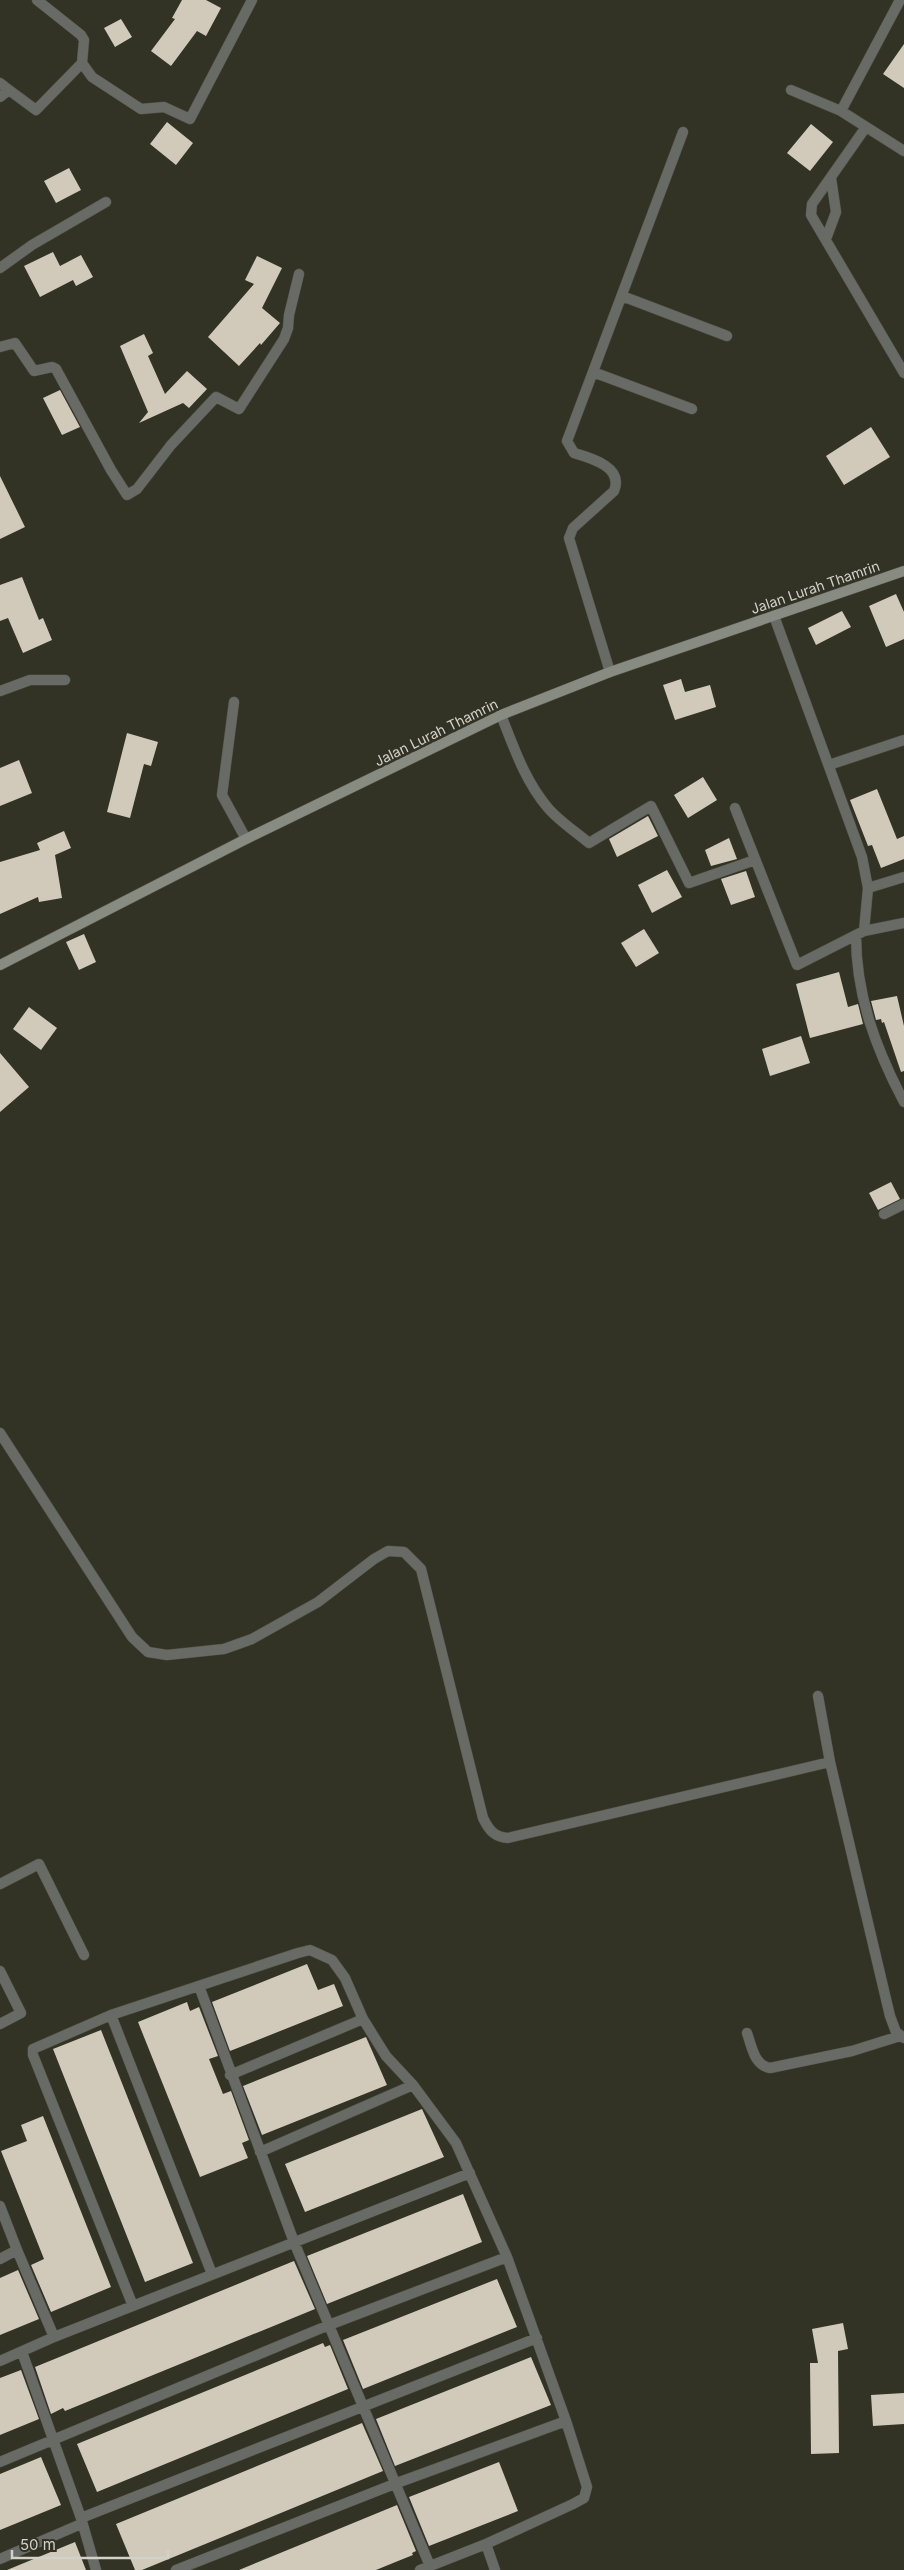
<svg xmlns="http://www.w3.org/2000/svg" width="904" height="2570" font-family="Inter,sans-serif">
<rect width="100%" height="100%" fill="#323225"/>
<path fill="#d1cabb" d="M182,0H206L221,8L206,36L197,31L171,66L151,51L175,19L172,18Z
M121,19L132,37L115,47L104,28Z
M904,44V88L883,74Z
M167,122L193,143L176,165L150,144Z
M811,124L833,142L810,171L787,153Z
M69,168L81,190L56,203L44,181Z
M53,252L60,266L81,255L93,277L76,286L73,280L40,297L24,266Z
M257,256L282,268L262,308L280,323L261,345L260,343L239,366L208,337L254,284L245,280Z
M144,334L153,353L148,356L165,394L187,371L207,389L189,408L183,403L139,423L148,412L120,346Z
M60,390L80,427L62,435L43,398Z
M871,427L890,457L844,485L826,456Z
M0,476L25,527L0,539Z
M22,577L39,620L43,618L52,640L23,653L8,618L0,621V585Z
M896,594L904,612V639L886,647L869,606Z
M842,611L851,627L816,645L808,628Z
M681,679L685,692L710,685L716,707L675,720L663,685Z
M127,733L158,742L151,766L144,764L130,818L107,812Z
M19,760L32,793L0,806V768Z
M703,777L717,800L688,818L674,795Z
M877,789L897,839L904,836V859L881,868L872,845L868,846L850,800Z
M648,816L658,836L617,857L609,839Z
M64,831L71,848L55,855L62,898L39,902L38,897L0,914V862L40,850L37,843Z
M729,838L737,859L711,866L705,850Z
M667,870L682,897L652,913L638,885Z
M746,871L755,897L731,905L721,879Z
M644,929L659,953L636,967L621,943Z
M84,934L96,962L79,970L66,942Z
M839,972L848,1007L858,1004L863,1024L810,1038L796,984Z
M897,996L904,1026V1071L901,1072L884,1022L882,1023L881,1019L876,1020L871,1001Z
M29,1007L57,1028L41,1050L13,1029Z
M801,1036L810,1063L770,1076L762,1049Z
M0,1053L29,1087L0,1112Z
M891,1182L900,1199L878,1210L869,1193Z
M307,1964L318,1990L334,1984L343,2006L230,2051L212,2002Z
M187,2002L190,2011L199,2007L218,2056L209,2059L223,2094L231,2091L249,2140L242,2143L248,2158L200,2177L138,2022Z
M101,2030L193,2263L145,2282L53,2049Z
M366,2037L387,2085L262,2135L243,2086Z
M422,2109L444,2157L305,2212L285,2164Z
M43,2116L111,2287L51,2312L31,2265L44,2259L1,2151L27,2141L21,2125Z
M463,2194L482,2242L327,2304L307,2256Z
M294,2261L315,2309L65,2411L63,2408L51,2414L35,2367Z
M18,2270L39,2319L0,2335V2278Z
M497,2279L517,2327L363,2389L343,2340Z
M843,2323L848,2349L838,2351L839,2453L811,2454L810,2363H818L812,2329Z
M323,2343L325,2347L330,2345L348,2389L97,2492L77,2444Z
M531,2357L551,2405L395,2466L376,2419Z
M21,2370L39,2419L0,2435V2378Z
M904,2393V2424L873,2426L871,2395Z
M362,2423L383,2471L142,2570H135L116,2524Z
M41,2457L61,2505L0,2530V2474Z
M499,2462L518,2511L429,2546L409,2497Z
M397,2505L416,2551L412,2553L413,2555L398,2561L376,2570H239Z
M75,2542L86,2570H7Z"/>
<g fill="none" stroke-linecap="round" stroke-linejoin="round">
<defs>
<path id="lane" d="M234,702L222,795L246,839"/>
<path id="street" d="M37,0L81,35L84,40L82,63
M0,83L9,90
M791,90L841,111L904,151
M0,97L9,90L36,110L82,63L92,77L141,109L164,107L190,119L252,0
M841,111L900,0
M866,127L812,204L811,215L904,373
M826,239L836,212L831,178
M0,268L32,245L106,202
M622,296L727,336
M0,347L15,343L34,371L52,367L56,369L111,470L127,495L137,489L171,445L216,397L239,409L284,339L288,328L289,315L299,274
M593,372L692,409
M774,616L862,857L868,888L864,931
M610,672L569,538L573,528L614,491C624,467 591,458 574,453L567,441L683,132
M0,691L30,680H65
M501,715C514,748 525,781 548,808C559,821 576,832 589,843L651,806L689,883L755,860
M829,765L904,740
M735,808L797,965L864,931L904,923
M868,888L904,877
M856,935C856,996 876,1049 904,1102
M884,1214L904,1204
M0,1433L132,1637L148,1652L167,1655L224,1649L252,1639L318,1602L374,1559L388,1551L404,1552L421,1569L483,1818C489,1830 494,1837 508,1838L830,1762
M818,1696L830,1762L890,2016L896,2032L904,2038
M0,1884L39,1864L84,1955
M0,1971L21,2013L0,2024
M199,1986L294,2242L430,2566
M111,2015L212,2274
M747,2033C752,2047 754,2065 770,2068L852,2051L900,2036
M230,2075L363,2019
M260,2152L413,2085
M0,2206L17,2250
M0,2259L17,2250L54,2337
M133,2306L33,2055V2049L111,2015L298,1953L310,1950L332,1960L345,1978L363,2019L386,2056L413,2085L456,2143L507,2257L566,2421L587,2487L584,2498L573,2504L486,2544L420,2570
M22,2352L81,2518L96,2570
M0,2361L54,2337L470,2173
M0,2462L329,2325L507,2257
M81,2518L537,2338
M486,2544L495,2570
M0,2559L81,2524
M176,2570L397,2483L566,2421"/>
<path id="secondary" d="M0,965L246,839L501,715L610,672L904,571"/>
</defs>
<use href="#lane" stroke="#4f4f43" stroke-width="11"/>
<use href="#street" stroke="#4f4f43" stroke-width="11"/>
<use href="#secondary" stroke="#4f4f43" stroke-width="11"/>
<use href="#lane" stroke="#686b65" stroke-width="10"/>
<use href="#street" stroke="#686b65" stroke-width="10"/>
<use href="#secondary" stroke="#878b82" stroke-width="10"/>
</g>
<g text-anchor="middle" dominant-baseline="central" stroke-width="5" stroke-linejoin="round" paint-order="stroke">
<g font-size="14" fill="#d2d2c9" stroke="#323225">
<text transform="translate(815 587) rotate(-19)">Jalan Lurah Thamrin</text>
<text transform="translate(436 732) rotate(-26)">Jalan Lurah Thamrin</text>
</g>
</g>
<path d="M12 2550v8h156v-8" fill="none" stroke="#d2d2c9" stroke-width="2.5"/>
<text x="20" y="2550" font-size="15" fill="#d2d2c9" stroke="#323225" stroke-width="4" paint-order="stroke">50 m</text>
</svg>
